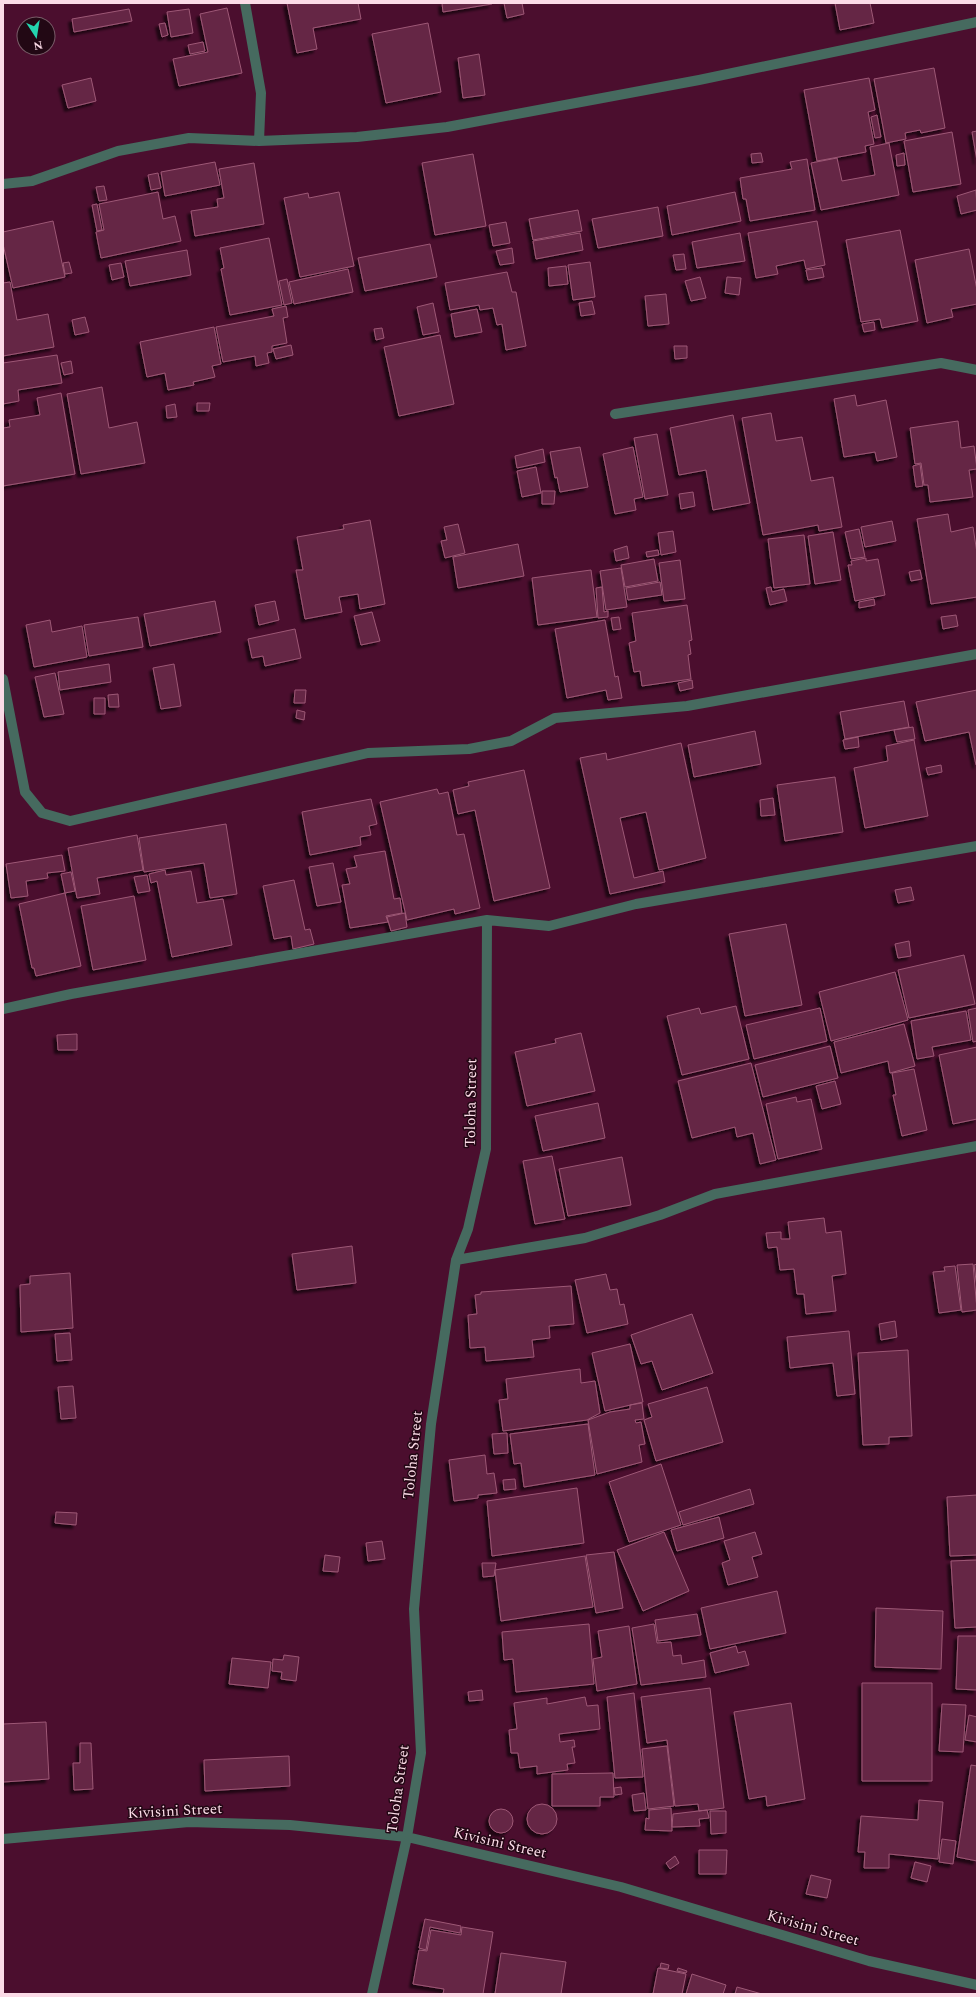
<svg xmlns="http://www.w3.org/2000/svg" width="980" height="1997" font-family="Spectral,serif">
<defs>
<filter id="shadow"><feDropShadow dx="-3.5" dy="3.5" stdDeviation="1" flood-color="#0009"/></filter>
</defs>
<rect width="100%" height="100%" fill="#4b0e2e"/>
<path fill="#652544" stroke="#9d5876" filter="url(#shadow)" d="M287,3H358L361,19L313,28L317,49L297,53Z
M442,3H492V4L443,12Z
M504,3H522L524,14L507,18Z
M835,3H870L874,23L840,30Z
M227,8L242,73L179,86L173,59L208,52L200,14Z
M129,9L132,21L74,32L72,19Z
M189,9L193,33L171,37L167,12Z
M165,23L168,35L162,37L159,24Z
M428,23L441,92L386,103L372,34Z
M203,42L205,51L190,54L188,45Z
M479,54L485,95L463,98L458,58Z
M934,68L945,128L921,133L920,130L905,133L906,139L886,143L874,79Z
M91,78L96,101L68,108L62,85Z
M869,78L875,110L868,112L874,144L865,146L866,152L817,161L804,90Z
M877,115L881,137L875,138L871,117Z
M977,131V161L972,132Z
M952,132L961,184L913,192L904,141Z
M889,143L899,195L821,210L811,163L837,158L842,181L875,175L870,147Z
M761,153L763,162L752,163L751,154Z
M904,153L905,165L897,166L896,155Z
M473,154L486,226L435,235L422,163Z
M807,159L815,210L750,221L746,199H743L740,178L792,169L790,162Z
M215,162L220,185L165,196L161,172Z
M254,163L264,224L195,236L191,211L218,207L217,199L224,198L219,169Z
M158,173L161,188L151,190L148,175Z
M104,186L107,200L99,201L96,187Z
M976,190L977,210L961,214L957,196Z
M158,192L163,219L175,216L181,241L101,258L96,232L104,230L99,204Z
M339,192L354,266L300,277L284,198L308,193L309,198Z
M735,192L741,221L672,235L667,206Z
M97,204L102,230L97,231L92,205Z
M658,207L663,236L598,248L592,219Z
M578,210L582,231L533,240L529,219Z
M53,221L65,277L13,288L3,244V232Z
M817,221L825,265L806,269L804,260L776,266L778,274L756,278L748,233Z
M506,222L510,243L493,246L489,225Z
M900,230L918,321L882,328L880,319L861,322L846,240Z
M580,233L583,250L536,259L533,241Z
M740,233L745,261L697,268L692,242Z
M269,238L282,305L230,315L221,269L224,268L220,248Z
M430,244L437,277L365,291L358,258Z
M512,248L514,263L500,265L496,251Z
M969,249L977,290V304L951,309L953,317L927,323L915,260Z
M187,250L191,275L130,286L125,261Z
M684,254L686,269L676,270L673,255Z
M69,262L72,273L65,274L63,263Z
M590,262L595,297L573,300L568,265Z
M121,263L124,277L112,280L109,265Z
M566,266L568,284L549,286L548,268Z
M822,268L824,277L808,280L806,270Z
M348,269L353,292L294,304L289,282Z
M507,272L512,292H516L526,346L506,350L502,324L497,325L493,308L480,310L479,305L450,310L445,283Z
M700,277L706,298L691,301L685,281Z
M727,277L741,278L739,295L725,293Z
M287,279L292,303L284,305L279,281Z
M10,282L17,320L48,314L54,347L3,356V283Z
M666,294L669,324L648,326L645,296Z
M592,301L595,314L581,316L579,303Z
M433,303L439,332L423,335L417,307Z
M286,306L288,317L283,318L287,343L272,346V352L267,353L269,363L256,366L255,356L223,362L216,327L274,316L272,309Z
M477,309L482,332L455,337L451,314Z
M85,317L89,332L75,335L72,320Z
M874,322L875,330L864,332L862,324Z
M214,327L221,364L212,366L215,377L193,382L194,385L168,390L165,373L147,377L140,342Z
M382,328L384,338L376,340L374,329Z
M440,335L454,404L399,416L384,347Z
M291,345L293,355L276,359L273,349Z
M674,346H687V358L675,359Z
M57,355L62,383L18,390L19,401L3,404V363Z
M71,361L73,373L64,375L61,363Z
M102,387L109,428L137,422L145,463L81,474L67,394Z
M61,393L75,474L3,486V428L10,427L9,420L40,415L37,398Z
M855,395L857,406L886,400L897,457L877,461L875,452L844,457L834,399Z
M197,403H210L209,411H197Z
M175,404L177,417L167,418L166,406Z
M771,413L776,441L802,437L811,481L833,477L842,527L819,531L818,525L763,535L742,418Z
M733,415L750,503L713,510L706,470L679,475L670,428Z
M958,421L961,448L974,446L977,469L969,470L973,497L930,502L928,485H924L921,463L915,464L910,428Z
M657,434L668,495L645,499L634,438Z
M580,447L588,487L560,492L557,477L555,478L550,452Z
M633,447L643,497L634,499L636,510L615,514L603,454Z
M543,449L545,462L517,468L515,456Z
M920,464L923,486L916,487L913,466Z
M536,467L541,493L522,497L517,471Z
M542,491H555L554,504H542Z
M693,492L695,506L681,509L679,494Z
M948,514L951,532L973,527L977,553V597L931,604L917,519Z
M370,520L385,604L360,609L358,594L339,597L342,612L305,619L296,570H303L297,537L344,529L343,525Z
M892,521L896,541L865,547L861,527Z
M458,524L465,553L445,558L441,541L447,540L444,527Z
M859,529L865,557L851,559L845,532Z
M673,531L676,552L661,555L658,533Z
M833,532L841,580L815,584L808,536Z
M804,535L810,584L774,588L768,539Z
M518,544L524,576L458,588L453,557Z
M627,546L629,558L616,561L614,550Z
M658,550L659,555L647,557L646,552Z
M866,558V561L878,559L885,595L855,601L848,565H852L851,561Z
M654,559L658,581L625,587L621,565Z
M680,560L685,599L664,601L659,563Z
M621,568L627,607L606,610L600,571Z
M591,570L597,617L538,625L532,578Z
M920,570L922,579L911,581L909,572Z
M660,582L662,595L628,600L626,588Z
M602,587L604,612L608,611V617L598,618L596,588Z
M771,587L772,592L784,589L787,601L770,605L766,588Z
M874,599L875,605L859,608V602Z
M215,601L221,632L150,646L144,614Z
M275,601L279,620L259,625L255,605Z
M687,605L692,640L689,641L691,654L688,655L691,679L642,686L640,671L634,672L629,643L636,641L632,613Z
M372,612L380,641L361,645L354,616Z
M956,615L958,626L943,629L941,617Z
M138,617L143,647L89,656L84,625Z
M619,617L621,629L613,630L611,618Z
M50,620L52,632L82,626L87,657L34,667L26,625Z
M605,620L615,677L618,676L622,698L608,700L606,690L567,698L555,629Z
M295,629L301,658L265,666L263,656L252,658L248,639Z
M109,664L111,682L60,690L58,672Z
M174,664L181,706L161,709L153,668Z
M55,673L64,714L44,717L35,677Z
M692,680L693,688L680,691L678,683Z
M295,690H306L305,703H294Z
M977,690V765H976L969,732L925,741L916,702Z
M118,694L119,707H109L108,695Z
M94,698H105V714H94Z
M904,701L909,727L845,739L840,712Z
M297,710L305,712L304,720L296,718Z
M913,727L915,739L897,742L894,730Z
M755,731L761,764L694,777L688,745Z
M858,737L859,747L845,749L843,740Z
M914,740L928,816L865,828L854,768L888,761L886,746Z
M681,743L706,858L659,870L646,812L620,818L634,878L663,871L665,882L610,894L580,758L606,753L607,760Z
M941,765L942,772L928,775L926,768Z
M524,770L550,888L494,901L475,810L458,814L453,790L469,786L468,782Z
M835,777L843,832L785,841L777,785Z
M437,789L439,794L448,792L457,835L464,834L480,908L455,914L454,909L407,920L380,802Z
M773,798L775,815L761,816L760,800Z
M371,799L377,824L369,826L371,835L360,837L361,845L310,855L302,812Z
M226,824L237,894L210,898L204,863L144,872L139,838Z
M137,835L143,870L97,878L100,894L77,898L68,848Z
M385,851L394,899L400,898L402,913L386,916L388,922L350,928L342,885L350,884L346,869L357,867L354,856Z
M62,855L65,871L47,873L48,878L26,881L28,896L11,898L6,864Z
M333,863L341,902L317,906L309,867Z
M165,870L166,875L191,871L197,903L223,899L232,945L172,957L157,881L151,883L149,874Z
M71,872L75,891L65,893L61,874Z
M147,875L150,891L138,893L134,877Z
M294,880L305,930L310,929L314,944L293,949L291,936L274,939L263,886Z
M911,887L914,900L898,903L895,890Z
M65,893L81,966L36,976L34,968H32L19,904Z
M134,896L146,960L93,970L81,906Z
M405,913L407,927L391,931L387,917Z
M786,924L802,1005L745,1016L729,934Z
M909,941L911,956L898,958L895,944Z
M964,955L975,1004L909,1018L898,970Z
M895,972L908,1020L831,1041L819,992Z
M736,1006L749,1059L682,1075L667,1016L699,1008L701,1014Z
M820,1008L827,1041L754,1059L746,1025Z
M977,1008V1041L973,1042L968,1010Z
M966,1011L971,1040L932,1047L934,1056L917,1059L911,1021Z
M904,1024L915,1066L890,1073L888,1061L841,1073L834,1042Z
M581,1033L595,1091L527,1106L515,1052L556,1043L555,1039Z
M77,1034V1050H58L57,1035Z
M830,1046L838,1078L763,1097L755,1065Z
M977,1047V1119L953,1124L939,1055Z
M751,1063L776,1160L760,1164L753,1133L737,1137L735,1127L692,1138L678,1081Z
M914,1069L927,1130L902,1136L893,1095H896L892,1073Z
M835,1081L841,1104L822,1109L816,1086Z
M796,1097L797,1102L811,1099L822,1149L778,1159L766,1104Z
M598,1103L605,1138L543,1151L535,1116Z
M552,1156L565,1219L535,1224L523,1161Z
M622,1157L631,1205L568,1216L559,1169Z
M824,1218L826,1233L841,1231L846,1274L832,1276L836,1311L806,1314L804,1294H797L794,1269L780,1270L777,1247L768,1248L766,1233L781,1232V1239H790L788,1222Z
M352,1246L356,1283L297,1290L292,1254Z
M973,1264L977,1310L962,1312L957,1265Z
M977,1264V1288L974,1265Z
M955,1266L961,1310L939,1313L933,1272L945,1271L944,1267Z
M70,1273L73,1328L21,1332L20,1285L30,1284V1276Z
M606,1274L610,1290L617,1289L620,1305L624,1304L628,1324L587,1333L575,1280Z
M571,1286L574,1324L549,1326L550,1338L532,1340L534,1357L486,1361L485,1347L470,1348L468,1315L477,1314L475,1295L481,1294V1292Z
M692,1314L713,1373L662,1390L652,1361L641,1364L631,1335Z
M895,1321L897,1337L881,1340L879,1324Z
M849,1331L855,1394L837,1396L833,1363L790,1368L787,1337Z
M70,1333L72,1360L57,1361L55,1334Z
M630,1344L643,1402L605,1411L592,1353Z
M908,1350L912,1436L889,1437V1444L863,1445L858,1353Z
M580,1369L581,1383L595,1381L600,1413L587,1420L503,1431L499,1400L508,1399L506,1379Z
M73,1386L76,1418L61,1419L58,1387Z
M707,1387L723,1442L656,1461L644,1420L652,1417L648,1404Z
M642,1403L644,1419L635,1420L636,1423L641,1422L645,1444L639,1445L642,1462L597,1474L588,1420L610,1412L630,1409V1405Z
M588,1424L595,1475L524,1487L521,1463L514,1464L510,1434Z
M507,1433L508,1453L494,1454L492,1434Z
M485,1455L487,1474L494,1473L497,1493L478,1495V1498L454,1501L449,1460Z
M661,1464L681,1525L629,1542L609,1482Z
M515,1479L516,1489L504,1490L503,1480Z
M577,1488L584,1543L492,1556L487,1501Z
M750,1489L754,1504L683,1525L679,1512Z
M977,1495V1555L950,1556L947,1497Z
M56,1512L77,1513L76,1525L55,1523Z
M719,1517L724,1538L677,1551L671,1530Z
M664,1532L689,1591L643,1611L617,1550Z
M755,1532L762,1554L752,1557L758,1577L728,1585L722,1563L730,1560L724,1541Z
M382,1541L385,1559L368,1561L366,1543Z
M614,1552L623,1608L596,1613L586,1555Z
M325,1555L340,1557L338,1572L323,1571Z
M585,1556L593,1607L501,1621L495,1570Z
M977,1560V1627L955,1628L951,1561Z
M482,1563H496L494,1576L483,1577Z
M777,1591L786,1633L710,1649L701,1608Z
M876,1608L943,1611L941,1669L875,1667Z
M697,1614L701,1635L658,1641L655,1620Z
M589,1624L594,1684L516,1692L513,1659L504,1660L502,1632Z
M654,1624L657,1643L671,1642L673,1656L681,1655L682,1664L704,1660L706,1677L641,1685L632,1628Z
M629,1626L637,1684L597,1691L593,1659L602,1657L598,1631Z
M958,1636H977V1690L956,1689Z
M736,1646L738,1653L745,1651L749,1665L715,1673L710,1653Z
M284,1655L299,1657L296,1681L281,1679L282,1672L272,1671L273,1659L283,1660Z
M232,1658L271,1662L268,1688L229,1684Z
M862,1683H932V1781H862Z
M710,1688L724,1808L699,1811L698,1804L675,1806L667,1740L647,1743L641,1697Z
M482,1690L483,1700L469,1701L468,1692Z
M634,1693L643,1777L615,1778L607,1697Z
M585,1697L587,1706L598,1705L600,1729L559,1734L560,1742L574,1740L575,1747H572L575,1763L567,1764L568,1770L537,1774V1766L520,1768L518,1753H511L509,1730L517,1729L514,1703L547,1698V1704Z
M791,1703L805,1799L767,1806L766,1796L749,1799L734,1712Z
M942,1704L966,1705L963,1752L939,1751Z
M969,1715L977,1717V1742L965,1740Z
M46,1722L49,1779L3,1782V1724Z
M80,1743H91L93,1789L74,1790L73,1763H80Z
M667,1746L674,1806L648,1809L642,1749Z
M289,1756L290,1786L205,1791L204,1760Z
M971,1765L977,1766V1861L957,1857Z
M613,1773L614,1797H600V1806H552V1774Z
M621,1787L622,1794L615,1795L614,1788Z
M644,1793L646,1810L634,1811L632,1795Z
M919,1800L943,1802L938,1859L889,1854V1868H864L865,1852H858L861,1816L918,1820Z
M527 1819a15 15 0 1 1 30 0a15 15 0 1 1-30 0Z
M671,1808L672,1831L645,1830L646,1818L649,1819V1810Z
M489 1821a12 12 0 1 1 24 0a12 12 0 1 1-24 0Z
M707,1810L709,1818L699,1819L700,1826L672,1827L673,1814Z
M710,1811H726V1833L711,1834Z
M942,1839L956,1841L953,1864L939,1862Z
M699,1850H727L726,1874H699Z
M675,1856L679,1863L670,1869L666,1863Z
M915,1862L931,1866L927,1882L911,1878Z
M811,1875L831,1880L827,1898L806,1894Z
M425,1919L461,1926L460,1933L430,1927L426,1950L419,1948Z
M462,1927L493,1932L483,1994H443L444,1989L413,1984L419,1950L427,1951L431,1930L461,1935Z
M501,1953L566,1962L561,1994H495Z
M661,1963L669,1965L668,1969L660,1968Z
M658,1968L686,1974L682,1994H653Z
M678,1968L687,1971L686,1973L677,1971Z
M692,1974L726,1985L723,1994H686Z
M737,1987L762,1994H735Z"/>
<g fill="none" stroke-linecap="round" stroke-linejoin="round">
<path stroke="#466a5f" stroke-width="10" d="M245,3L261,93L259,141
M3,184L32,181L118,151L189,138L259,141L357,137L447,127L699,80L977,22
M615,414L941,363L977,370
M3,679L25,792L42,813L70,821L368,753L469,749L511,741L555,718L687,706L977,654
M3,1009L71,994L487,920L549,926L636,904L977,846
M456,1260L585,1238L660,1215L715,1194L977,1146
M3,1839L189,1822L290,1825L407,1837L621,1887L869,1961L977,1985
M372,1994L407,1837L421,1753L414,1609L431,1424L456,1260L468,1229L486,1149L487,920"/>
</g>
<g text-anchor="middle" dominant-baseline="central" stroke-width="3" stroke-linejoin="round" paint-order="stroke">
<g font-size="15" fill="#fbdbe7" stroke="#220814">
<text transform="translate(471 1103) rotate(-89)">Toloha Street</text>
<text transform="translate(413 1455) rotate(-84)">Toloha Street</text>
<text transform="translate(398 1789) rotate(-82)">Toloha Street</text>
<text transform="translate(175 1811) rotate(-3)">Kivisini Street</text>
<text transform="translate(500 1843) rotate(13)">Kivisini Street</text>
<text transform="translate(813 1928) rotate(16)">Kivisini Street</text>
</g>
</g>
<rect width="980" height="1997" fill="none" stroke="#fbdbe7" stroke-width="8"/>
<g transform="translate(36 36) rotate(168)"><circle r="19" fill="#220814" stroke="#795c68"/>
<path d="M0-3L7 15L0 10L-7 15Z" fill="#24d5af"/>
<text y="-6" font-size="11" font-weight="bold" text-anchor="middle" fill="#fbdbe7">N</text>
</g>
</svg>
